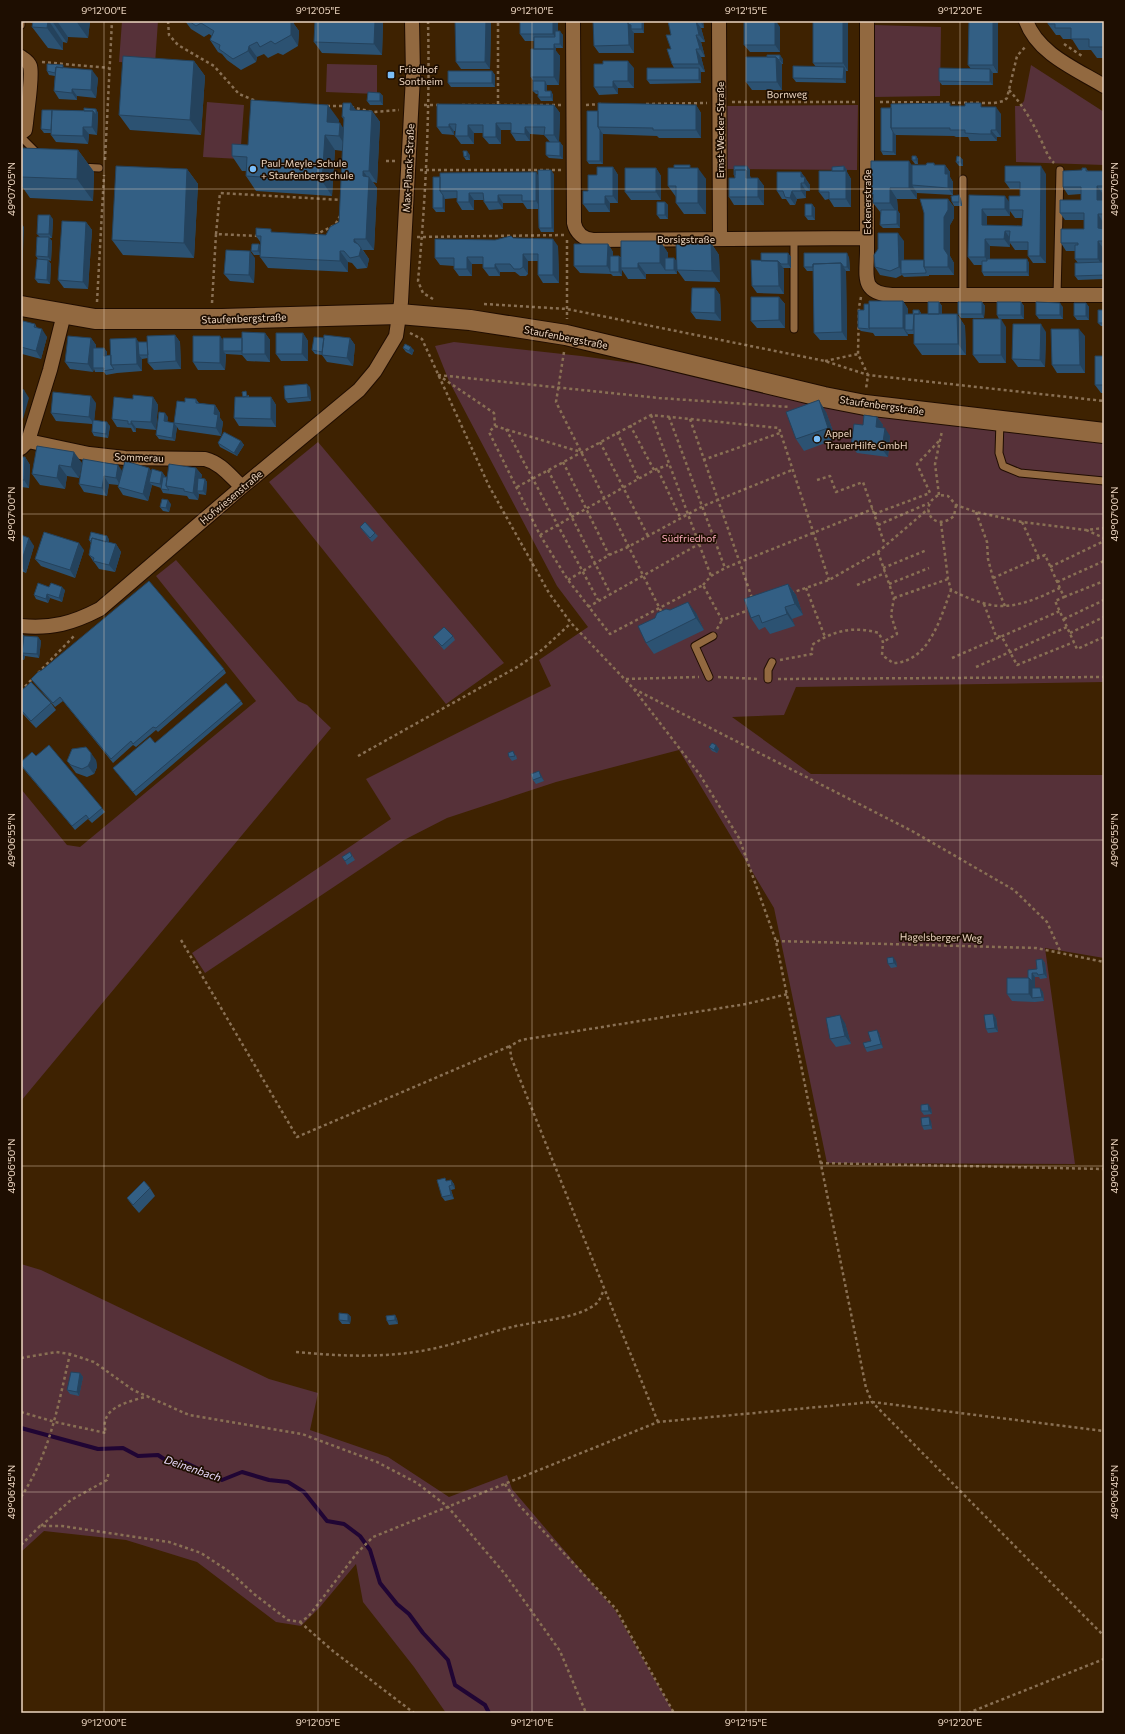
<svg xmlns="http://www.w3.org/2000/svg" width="1125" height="1734" font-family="Commissioner,sans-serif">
<rect width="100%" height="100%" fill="#3e2201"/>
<path fill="#563139" d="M122,21H158L155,64L119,62Z
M874,25L941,27L940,96L874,97Z
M327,64L377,65V94L326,92Z
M1031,65L1104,112V165L1016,162L1015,106H1020L1024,101Z
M207,102L244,105L240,159L203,157Z
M858,105L857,170L727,169V106Z
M454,342L581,356L835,391L1104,424V682L796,687L784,715L732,717L811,774L1104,775V958L1045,948L1075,1164L827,1163L774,908L679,750L556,782L447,818L404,840L205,973L192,953L391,819L366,779L551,686L539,660L588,627L557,586L449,381L435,346Z
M318,442L504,663L446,704L269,482Z
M176,560L298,701L307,705L331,728L21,1101V789L67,845L80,847L256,701L156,576Z
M21,1264L41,1270L269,1379L318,1393L310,1430L388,1457L449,1497L507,1475L512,1489L615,1610L674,1713H446L414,1667L363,1602L356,1564L320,1607L301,1626L276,1622L197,1562L126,1540L44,1531L21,1552Z"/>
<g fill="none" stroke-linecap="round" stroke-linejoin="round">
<path stroke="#200534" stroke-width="4" d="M21,1428L98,1449L123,1448L138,1456L158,1455L167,1461L186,1463L222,1480L242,1472L269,1480L288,1482L304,1492L327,1521L344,1524L360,1536L370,1550L380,1583L397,1604L409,1614L423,1633L448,1660L455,1685L485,1705L489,1713"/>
<defs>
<path id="lane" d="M21,25V21
M21,137L39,155
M81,167L99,168
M794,239V329
M963,296V179
M1057,296L1060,170
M1000,421L999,453L1003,466L1020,473L1104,481
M709,677L695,646L713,636
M768,679V670L772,662"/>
<path id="street" d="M573,21L574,223C576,233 584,239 593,240L867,238
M719,21L720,239
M867,21V250C867,276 860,293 892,295H1104
M1026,21C1038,54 1076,69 1104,86
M21,57C25,60 28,61 30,66C33,76 27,110 26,123L25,130L21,133
M28,441L50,370L64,314
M21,448L28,441L89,454L125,458L205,459C221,463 230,476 242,487
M21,626C52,629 73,623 100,609L242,487L359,390L375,371L396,336L401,302L413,76L412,21"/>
<path id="secondary" d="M21,306L95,319H222L399,314L470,320L566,335L824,397L865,405L1104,433"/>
</defs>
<use href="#lane" stroke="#200d00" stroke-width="9"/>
<use href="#street" stroke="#200d00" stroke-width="16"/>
<use href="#secondary" stroke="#200d00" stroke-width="22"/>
<path stroke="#897054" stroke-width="2.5" stroke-dasharray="3 3" stroke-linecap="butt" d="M168,21L169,35L178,45L214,66L239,94L256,101
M428,21C430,108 426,195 418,281L423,293L433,299
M1064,44L1082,56
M42,62L109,68
M1009,90C1022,104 1032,121 1040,138C1045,148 1047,156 1054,163
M732,102H855
M880,102L994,103L1004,101L1007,98L1017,56L1026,46
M498,104V21
M646,104L707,103
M424,105H439
M462,105H561
M586,105L601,104
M327,106H346
M351,107L373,112L399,110
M105,160L112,21
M386,161H396
M420,170H561
M216,234L220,193L342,200
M315,235L335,225L340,216
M417,237L566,235
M567,240V319
M861,297L859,307L858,354L868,375L866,389
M97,302L104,175
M212,303L216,234L258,236
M484,304L567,309L825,361L868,375L1104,401
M410,333L422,339L489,486L549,593L571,623L633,688L700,775L739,838L776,941L866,1388L872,1402L1104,1636
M564,352L556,402L662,613
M825,361L858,354
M438,375L494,413L495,426L489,432L540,535L568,580L610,634L703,585L722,620L749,610
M438,375L659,398L790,407
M651,415L711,576
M669,417L725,568
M690,419L752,598
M630,425L654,470
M495,426L581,452
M506,429L598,600
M617,432L639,480
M600,442L648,536
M703,460L780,433
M563,462L609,555
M548,470L610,593
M658,470L680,517
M817,480L830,476L836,492L863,482L885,545
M517,487L651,415L779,428L829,580
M939,495L935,464L942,431
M956,505L954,516C933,534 917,505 939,495L948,496L956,505L976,512L1022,522L1086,530L1104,528
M976,512L987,542L988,559L993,578L1005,606
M874,514L930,493L917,464L939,441
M1022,522L1039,558
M941,523L948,579L951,590C961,595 972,600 983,603C1010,612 1036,599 1060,588
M878,525L929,503
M1086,530L1104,538
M540,535L654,470L668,465
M878,552L894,598L891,615L897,634L883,642
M1050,567L1104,541
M883,568L927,550
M993,578L1045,555L1064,597L1055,601L1077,649L1104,637
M568,580L609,555L628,547L703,506L792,470
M1057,582L1104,561
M889,584L929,568
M703,585L711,576L725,568L873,509
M857,585L885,573
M806,588L825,637
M791,593L829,580L878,552L928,509
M1064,597L1104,581
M894,598L948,579
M984,604L996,636L1002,637L1017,665L1074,642
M588,607L699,544
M1064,619L1104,600
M717,629L722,620
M1070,633L1104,617
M952,658L1060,611
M780,660L812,654V645C834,630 854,626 879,633L883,642L882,655L893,663C929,662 940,619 951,590
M976,667L1067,627
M38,673L75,635
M718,677L759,679
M626,679L699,677
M778,679L1104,677
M634,689L912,831L1014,890L1047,922L1061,953
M21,691L33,678
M358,756L519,666L543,649L571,623
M181,940L297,1137L510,1046
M776,941L1036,948L1104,962
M820,1163L1104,1169
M296,1352C338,1356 380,1358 421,1351C452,1346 482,1334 512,1327C536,1321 579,1319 597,1303C600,1300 602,1293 604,1290
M21,1358L56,1352L70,1354L94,1362L133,1390L189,1415L302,1434L377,1462L417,1483L448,1507L505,1574L560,1651L586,1713
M21,1412L55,1422L106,1433C98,1407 129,1402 148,1396
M658,1422L511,1057L510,1046L521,1040L746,1004L788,994
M505,1484L519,1505L616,1609L674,1713
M21,1497C51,1451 58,1405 70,1354
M41,1526L71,1500L107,1480L109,1471
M21,1545L40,1526H62L169,1542L201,1553L230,1572L254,1594L288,1620L300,1622L308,1617L357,1553L373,1537L658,1422L872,1402L1104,1431
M300,1622L333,1651L414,1713
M968,1713L1104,1659"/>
<use href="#lane" stroke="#926940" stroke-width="7"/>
<use href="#street" stroke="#926940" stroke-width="14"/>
<use href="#secondary" stroke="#926940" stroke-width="20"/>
</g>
<path fill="#2c5272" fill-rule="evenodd" d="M30,21H90L88,38L68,37L67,43L63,42V50L48,48L32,27L33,24Z
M185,21H294V24L299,31L298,46L283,55L278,53L268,58L264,54L257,57L256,62L241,70L227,60L222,54L218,52L210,40L212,36L209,34L204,37L191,29Z
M315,21H383L382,55L322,53L314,42Z
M491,21L490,69H461L456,62Z
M558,21V31L563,35V48H556V51L560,56L559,85H547V91H551L553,95V101H541L538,97V94H536L533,91V81L531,77L534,49V41H525L520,34Z
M668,21H703L704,28H701L705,42H701L705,57H701L705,72H701V83L650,84L647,80L674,68L672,64L671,35Z
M813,21H848V71H846V83L796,82L793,78L816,67L813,63Z
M969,21L998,73H993V85H942L939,81L971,69L968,65Z
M1104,21V58H1097L1091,50H1079L1072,39H1063L1060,35H1056L1048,24Z
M644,22V33H634V53H599L594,46Z
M780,27V52H750L744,45Z
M746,57L783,59V64H781L782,90H752L746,82Z
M194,61L205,76L201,135L130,130L119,115Z
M65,68L98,78L96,98L77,96V100L59,99L54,91L55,76L49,75L47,71Z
M634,68V88H618V94L599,95L594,87Z
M492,71L495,75V87H451L448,83Z
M380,93L383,96V105H370L367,101Z
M437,104L554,105L560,113L559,142L563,146V159L549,158L546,155L550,142L544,135L530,134V141H516L511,133V130H501V144H489L483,137V133H474V144H461L455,136L456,131H454V135L442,134L437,127Z
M696,105L701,113V138H659L657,136L603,134V164H589L587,161L598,111Z
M953,106L983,107L1001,114V137H997V141H970L968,137H956L954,136L896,135V155H883L881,151V108Z
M96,109L98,113L97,135L89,134L88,144L56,142L51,135V133H44L41,129L84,111Z
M356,110L372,111L380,122L377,183L373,182L377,188L374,250H363L369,259L367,268L357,269L352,263L348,262V272L268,268L260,257V255H254L251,251L259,244L261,247V243L256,236L274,232L326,235L339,222L343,151L335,150L332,196L256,191L246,176V171H242L232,156L248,145L339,120L338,123L344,129V120L342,117Z
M21,148L78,150L94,172L93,201L30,198L21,185Z
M470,155V160H466L464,157Z
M916,156L918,159V164H915L912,160Z
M960,157L963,160V166H959L956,162Z
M934,163L935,165H945L950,172V177L953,182V195L917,193V199H897L898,211L900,214V228H883L880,225L881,213L873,203V197L871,194L912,165H926Z
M747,166L750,170V176L751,178H758L764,186V205H734L729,197L735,178L734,175Z
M844,166L847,170V172L851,179V207H834L829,199L825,200L819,192L832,171Z
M613,167L618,175V203H610V212H589L583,204L588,191L597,175Z
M656,168L661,176V200H631L625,192Z
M691,168L706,179V214H684L676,203V197L668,186Z
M1086,168L1088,171H1104V194H1103V200H1104V222H1103V228L1104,229V248H1103V262H1104V279L1078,280L1075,276L1078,263L1075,259V251H1066L1061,243L1084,229V220H1065L1060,213L1081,200V194L1068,195L1063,187Z
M187,169L198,184L194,258L123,255L112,240Z
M536,172L538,176L554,174V232H541L539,228L538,209H527L523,203H503V209L489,210L484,202V200H474V210H462L457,202V198L445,199V212H436L433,208L440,177Z
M801,172L810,185V191H806V198L797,199L795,205H790L786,199H782L777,191Z
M1046,174V263H1033L1028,256V250H1015L1010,243V247L990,246V259H1027L1029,263V276H984L982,272V265H974L968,257L969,195L1009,202L1020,196V189H1010L1005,182ZM1010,211L1015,218H1022V226L987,225V216H1010Z
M959,195L961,199L962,206H954L952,202Z
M948,199L954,207V218L950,225V256L954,263V275H929V276L904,277L902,275L896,278L880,275L875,267L904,241V260H924Z
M665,202L668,205V219H660L657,215Z
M812,204L815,208V220H808L805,216Z
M53,219L52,238H49L52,241L51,261L48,260L51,264L50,284L38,283L35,279L38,259L36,256L40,237L37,234Z
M86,222L92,230L88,289L64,288L58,280Z
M495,240L558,246L559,283H543L538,275V261H528V274L526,276H520L515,272H500V276H489L483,268V264H472V276H459L454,269V266L440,265L435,258Z
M660,241L668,253V258L677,261L711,243L719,255L720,282L685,281L677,270V274H646V279H628L622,270V276H613L611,274L580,273L574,266L608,244L613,252V256L621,257Z
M788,253L791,257V268H783L784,294L757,293L752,286L761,261Z
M849,257L850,271H846L847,340H820L814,333V271H807L804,267Z
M255,258L254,283L230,281L224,274Z
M715,288L720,295L721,321L696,319L691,312Z
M779,297L785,304V328H757L751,321Z
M903,301L908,309V314H913L919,310L921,313V314H928L939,302L942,306V314H957L965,326L966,355H922L914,344V334H908V336H875L873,333L861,331L858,328L864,310Z
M982,302L985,306L984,318H961L958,314Z
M1021,302L1024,306V319H999L997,315Z
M1086,303L1089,307V320H1077L1074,316Z
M1063,307V319H1039L1036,315Z
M1104,310V326H1101L1098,323Z
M35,324L37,328L47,337L41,359L22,354L21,352V328Z
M1006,327V363H979L973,355Z
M1046,332L1045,367H1018L1012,359Z
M265,333L270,340V362L247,361L242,355L226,354L225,370H198L193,362L223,340L242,338Z
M303,333L308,341V361H281L276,354Z
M175,335L180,342L181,369L154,370L148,363V358L142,359V371L117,373L106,375L104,372H95L94,369L93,372L70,369L65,362L91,338L96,345V348H104L107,352V355H111L136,338L138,342H147Z
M1085,336V373H1057L1052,365Z
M324,338H350L355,345L353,366L327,362L322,355L315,354L312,350Z
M403,348L414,350L412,355L406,352Z
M1104,356V393H1101L1095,385Z
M310,387L311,401L288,403L285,399Z
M249,395V397H271L276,405V427L239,426L234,418L243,397Z
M153,397L158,405L156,430L136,428V432H133L131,428L117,427L112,419L133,399Z
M196,399L199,403L215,405L220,413V418L223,422L221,436L179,430L177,427L175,441L159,439L156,435L168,417L167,422L174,423L185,402Z
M96,403L94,420L110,426L108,438L94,436L92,432V424L56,421L51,413Z
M826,412L836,439L804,451L796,439Z
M877,417L883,425L882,428L890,436L888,457L857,453L851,446L863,425Z
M241,441L244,445L237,456L220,447L218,443Z
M37,446L82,463L79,478L67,476L65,489L40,485L32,474Z
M21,457H25L30,465L29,488L21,487Z
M196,468L202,475L201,478L205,479L207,482L206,495L199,494L198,500L189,499L187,496L163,493L161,489V488L152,485L148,501L123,495L118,487V485L109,484L107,496L84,492L79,484L122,471L162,472L165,476V477H167Z
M171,504L169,512L163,511L160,507Z
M360,527L375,533L378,536L372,542L363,531Z
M21,535L34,546L26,573L21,571Z
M109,539V543L116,544L121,552L115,572L99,569L89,555L91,543L89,540Z
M84,550L75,578L41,566L35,559Z
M788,584L796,595L803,615L792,619L795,626L770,634L765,627L759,630L751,618Z
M49,587L65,590L62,602L50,598L48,603L36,599L34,595Z
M670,610L696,613L704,630L654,654L646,643Z
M21,632L24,636L38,637L41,641L39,658L25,656L24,660L21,659Z
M453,636L455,640L444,650L433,637Z
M224,669L226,673L158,732L156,730L136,747L133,745L113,763L63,701L55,707L31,679Z
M21,691L51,703L56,710L36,728L21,712Z
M241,701L243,704L136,796L113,768L155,743Z
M716,745L719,749L717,753L712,751L709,747Z
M516,755L517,759L512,761L509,757Z
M96,760L97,767L94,774L87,777L76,773L67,761Z
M21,766L102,808L105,812L92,823L88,819L75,830Z
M541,775L544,781L536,784L533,780Z
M350,852L355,860L347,865L345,861Z
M1042,959L1045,963L1047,978L1040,979L1039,977H1035V988L1043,992L1044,1001L1035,1002L1012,1001L1007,994L1028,978L1037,969Z
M896,961L897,967L891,968L888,964Z
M993,1014L996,1018L998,1032L988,1033L986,1029Z
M845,1023L851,1044L836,1047L830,1039Z
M879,1033L883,1048L867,1052L865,1048Z
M931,1108L932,1114L924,1115L921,1111Z
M931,1121L932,1129L924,1130L922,1126Z
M451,1180L454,1184L455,1189L451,1190L454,1199L445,1201L442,1197L447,1181Z
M150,1188L155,1196L139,1213L132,1205L127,1198Z
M348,1314L351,1317L350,1324H342L339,1320Z
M395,1315L397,1319L398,1324L389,1325L387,1321Z
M80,1373L83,1377L79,1396L70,1394L67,1390Z"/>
<path fill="#24425c" d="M48,21H49L63,42V50L47,28Z
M52,21H57L68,37L67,43Z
M76,21H90L88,38Z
M290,21H294V24L299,31L298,46L291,35Z
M375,21H383L382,55L374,44Z
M486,21H491L490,69L485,62Z
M553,21H558V41L553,34Z
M628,21L634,28L631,29L634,33V53L629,45Z
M642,21H643L644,22V33L642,29Z
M696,21L701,28L705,42L699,35Z
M700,21H703L704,28Z
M775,21H776L780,27V52L775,45Z
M843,21H848V71L843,63Z
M993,21H998V73L993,65Z
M560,31L563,35V48L560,44Z
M696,35L701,42L705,57L700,49Z
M554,44L556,48V51L560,56L559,85L554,77Z
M249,46L257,57L256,62L248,51Z
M696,49L701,57L705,72L699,64Z
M780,55L783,59V64L780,60Z
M776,57L782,64V90L777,82Z
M194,61L205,76L201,135L190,120Z
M628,61L634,68V88L628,81Z
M844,67L846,71V83L843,79Z
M699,68L701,72V83L699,80Z
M990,69L993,73V85L990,82Z
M92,70L98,78L96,98L91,90Z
M492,71L495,75V87L492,83Z
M545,81L547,85V94L545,91Z
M613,81L618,88V94L613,87Z
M72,89L77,96V100L72,93Z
M551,91L553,95V101L551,97Z
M380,93L383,96V105L380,101Z
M351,103L359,114L350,110Z
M328,105L339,120L337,136L327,122Z
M554,105L560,113L559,143L554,135Z
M696,105L701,113V138L696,130Z
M996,107L1001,114V137L996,130Z
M96,109L98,113L97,135L92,127L93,111Z
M372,111L380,122L377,183L369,171Z
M340,123L350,138L349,151L339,136Z
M496,123L501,130V144L496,137Z
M449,124L454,131V135L449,127Z
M468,125L474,133V144L468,136Z
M83,127L89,134L88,144L83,136Z
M525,127L530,134V141L525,134Z
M600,130L603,134V164L600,161Z
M991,130L997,137V141L991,134Z
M893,132L896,135V155L893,152Z
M325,135L335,150L332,196L322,181Z
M560,142L563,146V159L560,156Z
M78,150L94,172L93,201L77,179Z
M467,151L470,155V160L467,156Z
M916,156L918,159V164L916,160Z
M960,157L963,160V166L960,162Z
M909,161L917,172L912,185L917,193V199L909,188Z
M945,165L950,172V177L953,182V195L948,188L945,174Z
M747,166L750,170V176L751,178V186L746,178V170Z
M844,166L847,170V172L851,179V207L846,199Z
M1041,166L1046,174V263L1040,256Z
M613,167L618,175V203L613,196Z
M656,168L661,176V200L656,192Z
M698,168L706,179V214L698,203Z
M187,169L198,184L194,258L184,243Z
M551,170L554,174V232L552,228Z
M363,171L369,179V177L377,188L374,250L366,239Z
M536,172L541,180V209L536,201Z
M801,172L810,185V191L804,183L801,177Z
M758,178L764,186V205L758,197Z
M801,183L806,191V198L801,191Z
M1097,186L1103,194V207L1097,200Z
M890,188L897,199L898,211L900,214V228L897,224V213L890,203Z
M792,191L797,199L795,205L790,198Z
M469,193L474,200V210L469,202Z
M443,195L445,199V212L443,208Z
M498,195L503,203V209L498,202Z
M959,195L961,199L962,206L959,202Z
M605,196L610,203V212L605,204Z
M1005,196L1010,203L1009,210L1010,211V216L1005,209Z
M948,199L954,207V218L950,225V256L954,263V275L948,267L944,249V217Z
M665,202L668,205V219L665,215Z
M812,204L815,208V220L812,216Z
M982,209L987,216V233L982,225Z
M1098,214L1103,222V236L1098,228Z
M50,215L53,219L52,238L49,234Z
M86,222L92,230L88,289L83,282Z
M21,223L24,227L22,276L21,275Z
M1005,231L1010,238V247L1004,239Z
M898,233L904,241V274L899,267Z
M49,237L52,241L51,261L48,257Z
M354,239L361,249L358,244L369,259L367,268L359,256L354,242Z
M553,239L558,246L559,283L553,275Z
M985,239L990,246V265L985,257Z
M660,241L668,253V270H665L660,263Z
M1098,241L1103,248V266L1098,259Z
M711,243L719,255L720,282L712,271Z
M259,244L261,248V255L258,251Z
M608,244L613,252V272H611L607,266Z
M250,251L255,258L254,283L249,275Z
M340,251L348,262V272L340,261Z
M788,253L791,257V268L788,264Z
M847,253L849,257L850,271L847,267Z
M523,254L528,261V274L523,267Z
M619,256L622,259L621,268L622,270V276L619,272Z
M467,257L472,264V276L467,269Z
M674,258L677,261V274L674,270Z
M1027,259L1029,263V276L1027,272Z
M48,260L51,264L50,284L47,280Z
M778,261L784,269V294L779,286Z
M638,263L646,274V279L638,268Z
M841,263L846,271L847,340L842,332Z
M495,264L500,272V276L495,268Z
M715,288L720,295L721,321L715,313Z
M779,297L785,304V328L779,320Z
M903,301L908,309V330H905L908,333V336L903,328Z
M939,302L942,306V318L939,314Z
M982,302L985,306L984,318L982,314Z
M1021,302L1024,306V319L1021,315Z
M1060,303L1063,307V319L1060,315Z
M1086,303L1089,307V320L1086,316Z
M919,310L921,313V325L919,321Z
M957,314L965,326L966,355L958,344Z
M1001,319L1006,327V363L1001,355Z
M1041,324L1046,332L1045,367L1040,360Z
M42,329L47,337L41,359L36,351Z
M1079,329L1085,336V373L1080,365Z
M265,333L270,340V362L265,354Z
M303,333L308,341V361L302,354Z
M175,335L180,342L181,369L176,361Z
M220,336L226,344L223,351L226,354L225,370L220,363Z
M91,338L96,345L94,368H93L94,369L93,372L88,364Z
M136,338L141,346L139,355L142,359V371L137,364Z
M350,338L355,345L353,366L347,358Z
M411,347L414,350L412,355L409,351Z
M104,348L107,352V360L104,356Z
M307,384L310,387L311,401L308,397Z
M24,390L29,398L23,419L21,416V400Z
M91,396L96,403L94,424L89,417Z
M153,397L158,405L156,430L151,422Z
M271,397L276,405V427L271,419Z
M819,400L826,412L836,439L828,428Z
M215,405L220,413V418L223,422L221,436L216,428L214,414Z
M165,413L168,417L167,425L164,421Z
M877,417L883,425L881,435L876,427Z
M131,421L136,428V432L131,424Z
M107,422L110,426L108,438L106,434Z
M174,423L177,427L175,441L172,438Z
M885,428L890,436L888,457L882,449Z
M241,441L244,445L237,456L234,453Z
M74,452L82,463L79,478L71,467Z
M25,457L30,465L29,488L24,480Z
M59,465L67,476L65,489L57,478Z
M118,465L123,472L121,486L116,478Z
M149,468L155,475L149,482L152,485L148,501L143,494Z
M196,468L202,475L200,491H197L199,494L198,500L193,493Z
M162,472L165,476L162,488L160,484Z
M104,476L109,484L107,496L102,488Z
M205,479L207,482L206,495L203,491Z
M168,500L171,504L169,512L166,508Z
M107,536L109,539V549L106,545Z
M29,538L34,546L26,573L21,566V563Z
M79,543L84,550L75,578L70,570Z
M116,544L121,552L115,572L109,565Z
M788,584L796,595L803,615L795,604Z
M62,587L65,590L62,602L59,598Z
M47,594L50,598L48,603L46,599Z
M688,602L696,613L704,630L696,618Z
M785,607L792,619L795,626L787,614Z
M21,632L26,639L22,653L25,656L24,660L21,655Z
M38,637L41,641L39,658L37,654Z
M716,745L719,749L717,753L714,750Z
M91,753L96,760L97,767L94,774L88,766Z
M539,771L544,781L541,777Z
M893,957L896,961L897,967L894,963Z
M1042,959L1045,963L1047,978L1044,974Z
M1032,973L1035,977V998H1032L1029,994V978Z
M1040,988L1043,992L1044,1001L1042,997Z
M993,1014L996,1018L998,1032L995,1028Z
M840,1015L845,1023L851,1044L845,1036Z
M877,1030L879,1033L883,1048L881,1044Z
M928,1104L931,1108L932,1114L929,1111Z
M929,1117L931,1121L932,1129L930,1125Z
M451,1180L454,1184L455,1189L452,1185Z
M449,1186L451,1190L454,1199L451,1195Z
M348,1314L351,1317L350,1324L348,1321Z
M395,1315L397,1319L398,1324L395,1320Z
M80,1373L83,1377L79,1396L77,1392Z"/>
<path fill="#335f84" stroke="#24425c" d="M33,21H48L47,28L32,27Z
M189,21H291V35L275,44L271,41L260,47L257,42L249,46L248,51L233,59L219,49L220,45L210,40L214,31L201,23L196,26Z
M315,21H375L374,44L314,42Z
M455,21H486L485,62H456Z
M520,21H553V34H520Z
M593,21H628L629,45L594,46Z
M628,21H642V29H631V25L628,24Z
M668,21H696L699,35H696L700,49H696L699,64H672L667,49H671L666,35H671Z
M744,21H775V45H744Z
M813,21H843V63H813Z
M969,21H993V65H968Z
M1048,21H1104V47H1089V39H1071V28H1055V24H1048Z
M555,31H560V44H554V49H534V37H555Z
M531,49H554V77H531Z
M767,55H780V60H779L776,57H767Z
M123,56L194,61L190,120L119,115Z
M746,57H776L777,82H746Z
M603,61H628V81H613V87H594V64H603Z
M47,64L63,65V68L56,67L55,73L47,71Z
M793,66L844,67L843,79L793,78Z
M56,67L92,70L91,90L72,89V93L54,91Z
M647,68H699V80H647Z
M939,68L990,69V82L939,81Z
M448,71H492V83H448Z
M533,81H545V91H551V97H538V91H533Z
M368,92L380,93V101H367Z
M251,100L328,105L327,122L340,123L339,136L325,135L322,181L246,176L247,157L232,156V144L248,145Z
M343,103H351L350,110L372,111L369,171H363V176L369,177L366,239H354V242L358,244L361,248L359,256L350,258L344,251H340V261L260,257L261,236H256V228L271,229V232L326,235L330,227L339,222L344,117H342Z
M598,103L696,105V130H653V128L598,127Z
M950,103V106H965V103H981V107H996V130H991V134H980L965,133V130H950V128H891V104Z
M437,104L554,105V135H544L545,127H525V134L511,133V123H496V137H483V125H468V136H455L456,124H449V127H437Z
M84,108L96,109V115L93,111H84Z
M881,108H891V128L893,132V152L881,151Z
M42,110H52L51,130L41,129Z
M52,110L93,111L92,127H83V136L51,135Z
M587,111H598V127L600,130V161H587Z
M546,142H560V156L546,155Z
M21,148L78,150L77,179L21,177Z
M463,151H467V156L464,157Z
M912,156H916V160H912Z
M957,156L960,157V162H956Z
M871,161H909V188H890V203H873V194H871Z
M927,163H934V165H945V174H948V188L912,185V165H926Z
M674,165H690V168H674Z
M116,166L187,169L184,243L112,240Z
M734,166H747L748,172L746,170H735V175H734Z
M844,166V171H832V167Z
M1005,166H1041L1040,256H1028V242H1009L1010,231H1005L1004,239H985V257H968L969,195L1005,196V209H982V225L1022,226L1023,210H1009V196H1020V182H1005Z
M597,167H613V196H605V204H583V191H588V175H597Z
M625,168H656V192H625Z
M668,168H698V203H676V186H668Z
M1082,168H1086V171H1104V186H1097V200H1104V214H1098V228L1104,229V241H1098V259H1075V245H1078V243H1061V229H1084V213H1060V200H1081V187H1063V171L1082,170Z
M538,170H551L552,228H539Z
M735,170H746V178H758V197H729V178H735Z
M819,171H846V199H829V192H819Z
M536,172V201H522V195H498V202H484L483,193H469V202H457V191H440V173Z
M777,172H801V177H805L804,183H801V191H792L790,198L785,197L783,191H777Z
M433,177H440V191L443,195V208H433Z
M959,195V202H952L951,196Z
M920,199H948V210L944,217V249L948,255V267H924V213Z
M657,202H665V215H657Z
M805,204H812V216H805Z
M881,210H897V224L880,225Z
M38,215H50L49,234H37Z
M62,221L86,222L83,282L58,280Z
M878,233H898L899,267L890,271L875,267L874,255L878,249Z
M511,236L513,238L553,239V275H538V254H523V267L520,269H514L510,264H495V268H483V257H467V269H454V258H435V239L495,240Z
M37,237H49L48,257L36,256Z
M621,241H660V263H638V268H621Z
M676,243H711L712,271L677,270Z
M252,244H259L258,251H251Z
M574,244H608L607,266H574Z
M226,250L250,251L249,275L224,274Z
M761,253H788V264H781L778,261H761Z
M804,253H847V267H844L841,263L813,264V267H804Z
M610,256H619V272H610Z
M665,258H674V270H665Z
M37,259L48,260L47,280L35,279Z
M987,259H1027V272H982V261H987Z
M751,260L778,261L779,286H752Z
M901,260H924V267L926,271V273L901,274Z
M1104,262V275L1075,276V263Z
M841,263L842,332L814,333L813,264Z
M692,288H715V313L691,312Z
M751,297H779V320L751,321Z
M869,301H903V328H869Z
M928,302H939V314H928Z
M958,302H982V314H958Z
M997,302H1021V315H997Z
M1036,302L1060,303V315H1036Z
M1074,303H1086V316H1074Z
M864,304H869V328L870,329L858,328V310H864Z
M913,310H919V314H914L913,330H905V314H913Z
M1098,310H1104V323H1098Z
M914,314H957L958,344H914Z
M973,319H1001V355H973Z
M23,321L35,324L34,327L42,329L36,351L21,347V330Z
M1013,324H1041L1040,360L1012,359Z
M1051,329H1079L1080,365H1052Z
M242,332L265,333V354H242Z
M276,333H303L302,354H276Z
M175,335L176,361L148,363L147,336Z
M324,335L350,338L347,358L322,355Z
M68,336L91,338L88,364L65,362Z
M193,336H220V363L193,362Z
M314,337L324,338L322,352L312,350Z
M136,338L137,364L111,365L110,339Z
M223,338H242V351H223Z
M138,342H147L148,355H139Z
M405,344L411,347L409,351L403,348Z
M93,348H104V356L111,355V365L114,369L103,371L104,368H93Z
M1095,356H1104V385H1095Z
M307,384L308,397L285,399L284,386Z
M21,389L24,390L21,400Z
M246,391L247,396L243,397L242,392Z
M53,392L91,396L89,417L51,413Z
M133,395L153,397L151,422L131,421V424H128V421L112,419L114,397L133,399Z
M235,397H271V419L234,418Z
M185,398L196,399V403L215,405L214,414L218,415L216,428L174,423L177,401L185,402Z
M819,400L828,428L796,439L786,412Z
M159,412L165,413L164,421L174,423L172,438L156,435Z
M864,415L877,417L876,427L885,428L882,449L851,446L854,424L863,425Z
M93,420L107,422L106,434L92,432Z
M224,432L241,441L234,453L218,443Z
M37,446L74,452L71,467L59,465L57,478L32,474Z
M21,457H25L24,480H21Z
M83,459L118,465L116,478L104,476L102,488L79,484Z
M125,461L149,468L143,494L118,487Z
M169,464L196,468L193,493L184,491V489L166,486Z
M152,469L162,472L160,484L149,482Z
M163,477H167L166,486L169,490L161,489Z
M198,478L205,479L203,491H197Z
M162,499L168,500L166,508L160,507Z
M365,522L375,533L370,538L360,527Z
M44,532L79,543L70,570L35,559Z
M91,532L107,536L106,542L92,538L91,541L89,540Z
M21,535L29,538L21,563Z
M92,538L116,544L109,565L93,561L94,558L89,555Z
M149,581L224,669L156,728L153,727L133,744L131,741L111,759L60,697L53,703L31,679L38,672L42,670Z
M38,583L49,587L51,583L62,587L59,598L47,594L46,599L34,595Z
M788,584L795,604L785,607L787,614L762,623L759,615L751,618L744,599Z
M688,602L696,618L646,643L638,626L655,618L657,613L666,609L670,610Z
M444,627L453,636L442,646L433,637Z
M24,636L38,637L37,654L22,653Z
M31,682L51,703L31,721L21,710V691Z
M226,683L241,701L133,792L113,768L150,737L155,743Z
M712,743L716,745L714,750L709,747Z
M49,745L102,808L89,819L86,815L72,826L21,765V762L32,752L36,756Z
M86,747L91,753V760L88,766L82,769L71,765L67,761L72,749Z
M513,751L515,756L509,757L508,753Z
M539,771L541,777L533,780L531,774Z
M350,852L352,856L345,861L342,857Z
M893,957L894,963L888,964L887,958Z
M1042,959L1044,974L1038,975L1037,973H1032V981L1029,978H1028V970L1037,969L1036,960Z
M1007,978H1029V994H1007Z
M1032,988H1040L1042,997L1032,998Z
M993,1014L995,1028L986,1029L984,1015Z
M840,1015L845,1036L830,1039L826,1018Z
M877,1030L881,1044L865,1048L863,1043L871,1041L868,1032Z
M928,1104L929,1111H921V1105Z
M929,1117L930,1125L922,1126L921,1118Z
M445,1178L446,1181L451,1180L452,1185L449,1186L451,1195L442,1197L437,1180Z
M144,1181L150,1188L133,1205L127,1198Z
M339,1313L348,1314V1321L339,1320Z
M395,1315V1320L387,1321L386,1316Z
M71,1372L80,1373L77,1392L67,1390Z"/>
<path fill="none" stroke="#edd6c1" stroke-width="1" stroke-opacity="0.45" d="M104,21V1713M318,21V1713M532,21V1713M746,21V1713M960,21V1713M21,189H1104M21,514H1104M21,840H1104M21,1166H1104M21,1492H1104"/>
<g fill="#7bbef8" stroke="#1e0e01" stroke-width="1.5">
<rect x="387" y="71" width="8" height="8" rx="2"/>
<circle cx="253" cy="169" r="4"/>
<circle cx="817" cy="439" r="4"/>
</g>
<g text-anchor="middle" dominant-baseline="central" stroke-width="3.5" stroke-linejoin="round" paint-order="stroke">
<g font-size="10" fill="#edd6c1" stroke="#1e0e01" text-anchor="start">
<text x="399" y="69">Friedhof<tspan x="399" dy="12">Sontheim</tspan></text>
<text x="261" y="163">Paul-Meyle-Schule<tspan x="261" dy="12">+ Staufenbergschule</tspan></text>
<text x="825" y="433">Appel<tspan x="825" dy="12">TrauerHilfe GmbH</tspan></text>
</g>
<g font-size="10" fill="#edd6c1" stroke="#1e0e01">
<text transform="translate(787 94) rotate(-1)">Bornweg</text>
<text transform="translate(720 130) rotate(-90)">Ernst-Wecker-Straße</text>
<text transform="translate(408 168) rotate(-87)">Max-Planck-Straße</text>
<text transform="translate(867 202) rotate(-90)">Eckenerstraße</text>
<text x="686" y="239">Borsigstraße</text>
<text transform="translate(244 318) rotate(-2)">Staufenbergstraße</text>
<text transform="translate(566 337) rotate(11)">Staufenbergstraße</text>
<text transform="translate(882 405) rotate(8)">Staufenbergstraße</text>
<text transform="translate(139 457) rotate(2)">Sommerau</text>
<text transform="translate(231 497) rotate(-40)">Hofwiesenstraße</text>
<text transform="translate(941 937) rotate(1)">Hagelsberger Weg</text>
</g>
<g font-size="10" fill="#f9aaba" stroke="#1e0e01">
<text x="689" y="538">Südfriedhof</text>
</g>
<g font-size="11" font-style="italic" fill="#e9dafb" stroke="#1e0e01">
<text transform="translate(193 1468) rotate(19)">Deinenbach</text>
</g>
</g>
<rect width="1125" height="1734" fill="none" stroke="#1e0e01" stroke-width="44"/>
<rect x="22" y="22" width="1081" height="1690" fill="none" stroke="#edd6c1" stroke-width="1.5"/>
<g font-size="10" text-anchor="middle" fill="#edd6c1">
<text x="104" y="14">9°12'00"E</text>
<text x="318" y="14">9°12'05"E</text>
<text x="532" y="14">9°12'10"E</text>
<text x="746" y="14">9°12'15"E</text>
<text x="960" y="14">9°12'20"E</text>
<text transform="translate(11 189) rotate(-90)" y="4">49°07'05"N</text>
<text transform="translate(1114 189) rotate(-90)" y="4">49°07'05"N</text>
<text transform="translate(11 514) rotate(-90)" y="4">49°07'00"N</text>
<text transform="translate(1114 514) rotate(-90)" y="4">49°07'00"N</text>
<text transform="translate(11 840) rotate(-90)" y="4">49°06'55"N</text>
<text transform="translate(1114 840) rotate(-90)" y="4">49°06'55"N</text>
<text transform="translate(11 1166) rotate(-90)" y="4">49°06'50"N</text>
<text transform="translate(1114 1166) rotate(-90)" y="4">49°06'50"N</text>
<text transform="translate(11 1492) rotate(-90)" y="4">49°06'45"N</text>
<text transform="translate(1114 1492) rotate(-90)" y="4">49°06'45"N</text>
<text x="104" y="1726">9°12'00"E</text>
<text x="318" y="1726">9°12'05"E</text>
<text x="532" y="1726">9°12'10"E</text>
<text x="746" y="1726">9°12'15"E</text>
<text x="960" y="1726">9°12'20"E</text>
</g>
</svg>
